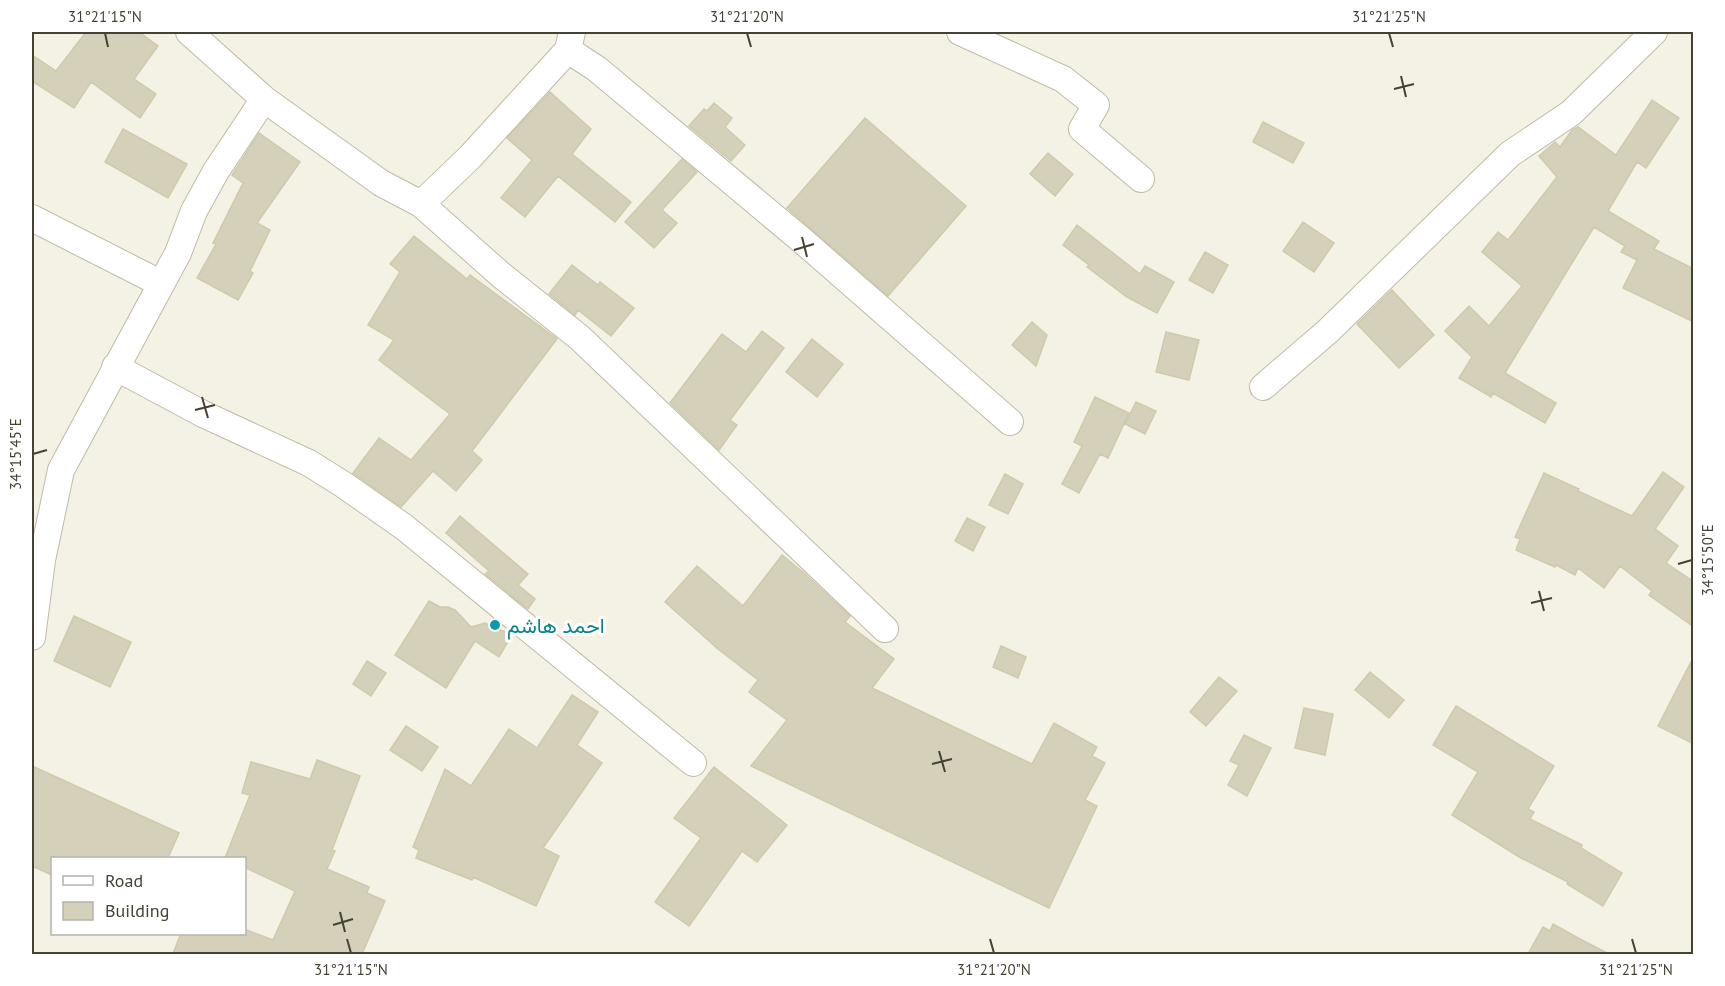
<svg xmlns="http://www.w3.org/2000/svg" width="1725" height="986" font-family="'PT Sans',Vazirmatn,sans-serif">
<rect width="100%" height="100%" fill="#f3f2e4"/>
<path fill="#d5d0b9" stroke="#cfcaac" stroke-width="1.5" d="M86,32H139L158,46L134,79L156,94L140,118L91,82L74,108L32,81V55L56,71Z
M550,92L591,129L572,154L631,202L615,222L558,176L525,217L501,198L532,160L507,138Z
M1652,100L1679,118L1646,168L1637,162L1608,211L1659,241L1654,249L1694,269V322L1623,288L1637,260L1621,252L1625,246L1594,227L1505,373L1556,403L1545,423L1493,393L1491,397L1459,378L1472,357L1445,331L1469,306L1489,326L1522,286L1482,252L1498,232L1508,240L1557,177L1539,156L1555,142L1560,147L1572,130L1578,127L1616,155Z
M714,103L732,118L725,127L745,145L731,161L689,126L704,109L707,111Z
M865,118L966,206L888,296L787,208Z
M1263,122L1304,143L1293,163L1253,142Z
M123,129L187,164L168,198L105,162Z
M259,133L300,162L257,223L270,230L250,271L253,273L238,300L197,278L216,244L213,243L243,183L232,175Z
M1048,153L1073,174L1055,196L1030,174Z
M682,159L697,172L662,210L677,223L654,248L625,222Z
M1303,222L1334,243L1314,272L1283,251Z
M1077,225L1140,274L1145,266L1174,282L1157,313L1127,297L1087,267L1089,265L1063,245Z
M414,236L467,279L470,275L557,339L472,451L482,460L456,491L433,471L401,507L353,473L379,438L411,460L450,414L379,360L394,340L368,325L400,272L390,264Z
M1205,252L1228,265L1213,293L1189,280Z
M572,265L598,285L600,282L634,308L611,336L578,310L575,315L549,294Z
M1392,290L1434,335L1399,368L1357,324Z
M1032,322L1047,335L1036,366L1012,345Z
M762,331L784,348L730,420L737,425L719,450L670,403L722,334L746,352Z
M1166,332L1199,340L1189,380L1156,372Z
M812,339L843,364L817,397L786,372Z
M1095,397L1129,413L1108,458L1100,454L1079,493L1062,484L1082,446L1074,442Z
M1136,402L1156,411L1145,434L1125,424Z
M1663,472L1684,487L1655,529L1678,546L1666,563L1694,582V627L1649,595L1652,591L1620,566L1604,588L1578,568L1575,575L1556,565L1555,567L1516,550L1520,539L1515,537L1544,473L1579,489L1578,491L1632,516Z
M1005,474L1023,484L1008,514L989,505Z
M460,516L528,574L518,585L535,599L528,609L485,574L489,571L446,533Z
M967,518L985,527L973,551L955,541Z
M782,555L804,573L850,616L845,622L894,659L872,688L1032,764L1054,723L1097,747L1092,756L1105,763L1085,800L1097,806L1049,908L751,766L787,720L749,692L758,680L718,649L665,602L697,566L743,606Z
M429,601L440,607H448L455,610L471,627L485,623L512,635L499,657L475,641L446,688L395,655Z
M74,616L131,642L110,687L54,661Z
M1001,646L1026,657L1018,678L993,667Z
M1694,656V744L1658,726Z
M367,661L386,673L371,696L353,684Z
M1370,672L1404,700L1389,718L1355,690Z
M1219,677L1237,691L1206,726L1190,712Z
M572,695L598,712L577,745L602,763L543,848L559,856L536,906L473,877L472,880L416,858L419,850L413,847L445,769L471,786L509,729L537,748Z
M1456,706L1554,766L1528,809L1534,812L1530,819L1582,845L1581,848L1622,873L1603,906L1567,884L1568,882L1521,858L1452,815L1478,772L1433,745Z
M1304,708L1333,714L1325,755L1295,748Z
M406,726L438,747L422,771L390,750Z
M1244,735L1271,748L1247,796L1228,785L1239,765L1230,761Z
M317,760L360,776L332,850L335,851L327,869L369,887L367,893L385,901L362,954H173L181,933H244V929L273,940L295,891L244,867V858H225L250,795L242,793L251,762L310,779Z
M32,766L179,833L168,858H52V875L32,866Z
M714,767L787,825L757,862L742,851L689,926L655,902L701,838L674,818Z
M1553,924L1578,938L1609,954H1528L1543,927L1550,931Z"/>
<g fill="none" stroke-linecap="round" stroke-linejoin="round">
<defs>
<path id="minor" d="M189,32L264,99L381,183L421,204L501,275L580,338L885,629
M960,32L1063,79L1096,105L1082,129L1141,179
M568,50L597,69L804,242L1010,422
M421,204L470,157L568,50L572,32
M32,218L160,283
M115,367L203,414L309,463L344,485L404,527L693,763
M1263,387L1327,332L1510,154L1571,113L1654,32
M32,637L42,560L61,470L178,253L194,211L216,171L264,99"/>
</defs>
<use href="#minor" stroke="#bebca7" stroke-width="28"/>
<use href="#minor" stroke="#fff" stroke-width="26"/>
</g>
<path fill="none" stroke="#454234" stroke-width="2" d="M105,33L108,47M747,33L751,47M1389,33L1393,47M1401,76L1406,97M1394,89L1414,84M802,237L807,257M794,250L814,244M202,397L208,418M195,410L215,405M33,454L47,450M1678,564L1692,560M1539,591L1544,611M1531,603L1552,598M939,751L945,772M932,764L952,759M340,912L345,932M333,925L353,919M347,939L351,953M990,939L994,953M1632,939L1636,953"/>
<circle fill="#0f9aa8" stroke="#fff" stroke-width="2" cx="495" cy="625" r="6"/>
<g text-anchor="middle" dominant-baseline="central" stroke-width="6" stroke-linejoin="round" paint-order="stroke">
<g font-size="21" fill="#0d838f" stroke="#fff" text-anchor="start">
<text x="507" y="625">احمد هاشم</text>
</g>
</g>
<rect width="1725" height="986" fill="none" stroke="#ffffff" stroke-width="66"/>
<rect x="51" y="857" width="195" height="78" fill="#ffffff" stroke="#b5b3ae" stroke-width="1.5"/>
<rect x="63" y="876" width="30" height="9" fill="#ffffff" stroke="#b5b3ae" stroke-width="1.5"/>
<text x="105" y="887" font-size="18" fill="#454234">Road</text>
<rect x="63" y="902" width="30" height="18" fill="#d5d0b9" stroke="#b5b3ae" stroke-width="1.5"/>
<text x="105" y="917" font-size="18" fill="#454234">Building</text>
<rect x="33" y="33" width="1659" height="920" fill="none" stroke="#454234" stroke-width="2"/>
<g font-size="15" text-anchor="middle" fill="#454234">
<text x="105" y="22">31°21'15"N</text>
<text x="747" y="22">31°21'20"N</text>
<text x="1389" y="22">31°21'25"N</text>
<text transform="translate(16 454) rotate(-90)" y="5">34°15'45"E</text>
<text transform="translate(1708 560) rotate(-90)" y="5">34°15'50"E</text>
<text x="351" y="975">31°21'15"N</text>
<text x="994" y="975">31°21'20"N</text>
<text x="1636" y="975">31°21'25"N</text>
</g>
</svg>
